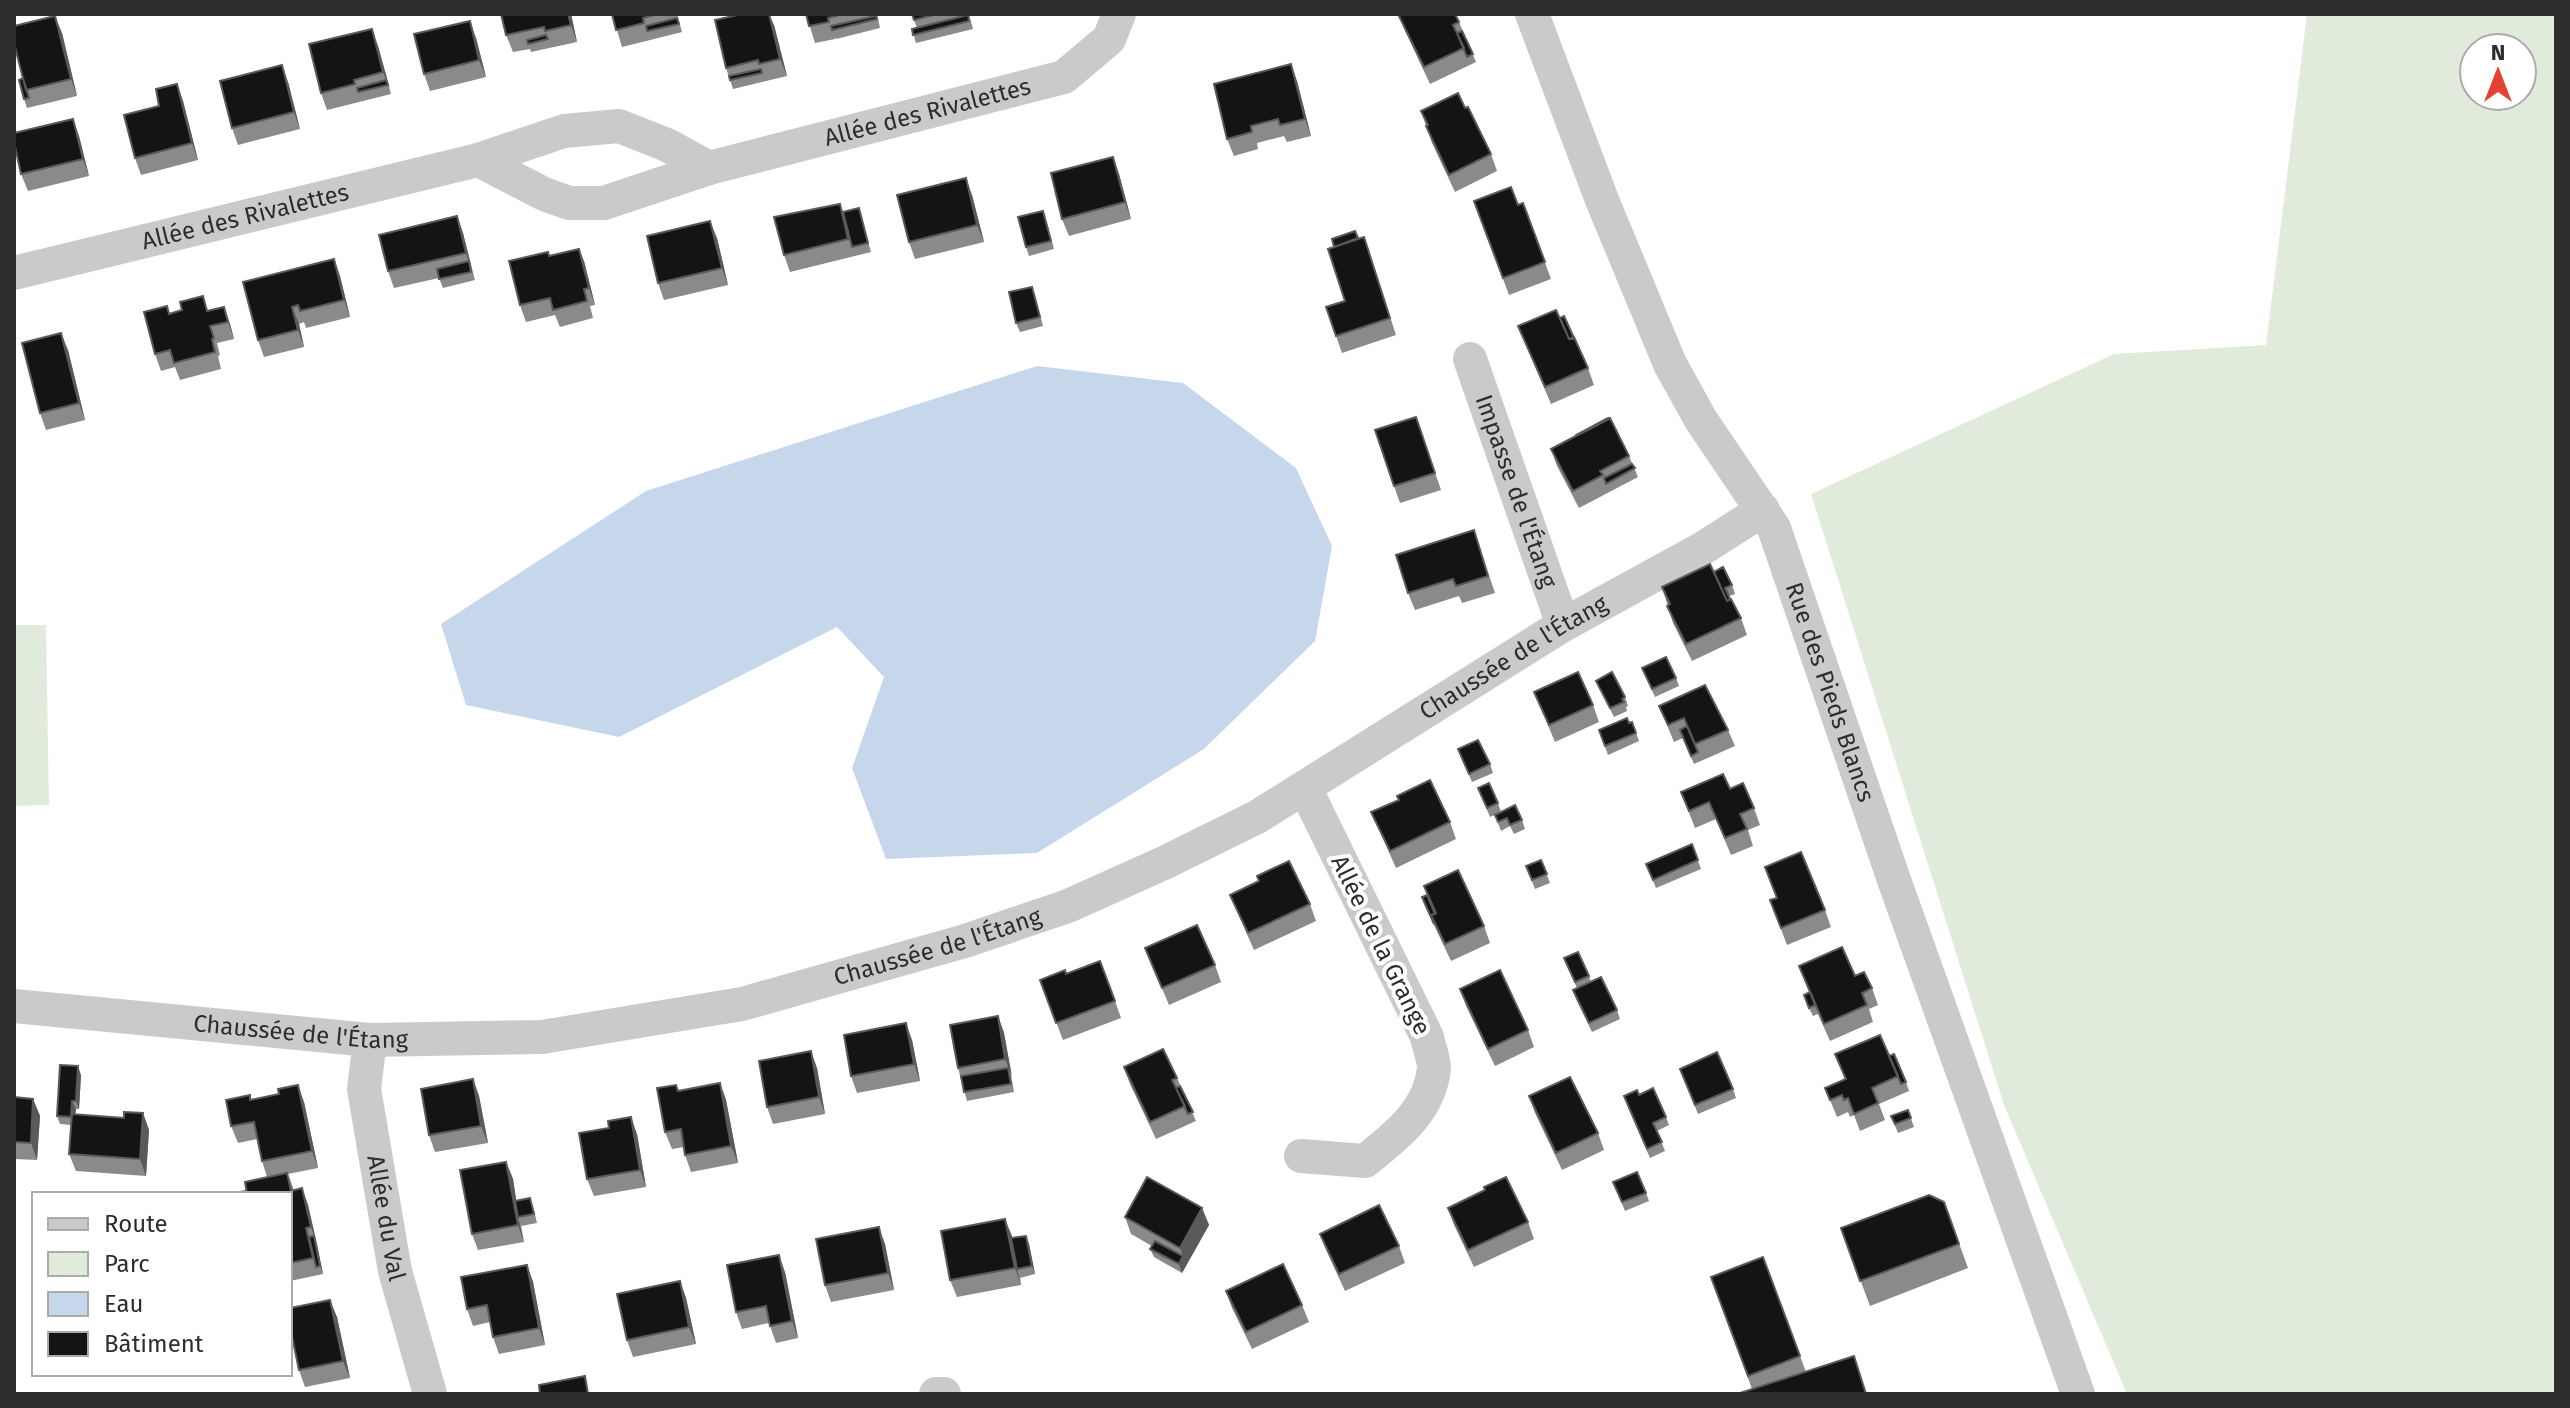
<svg xmlns="http://www.w3.org/2000/svg" width="2570" height="1408" font-family="'Fira Sans',sans-serif">
<rect width="100%" height="100%" fill="#fff"/>
<path fill="#e1ebdb" fill-rule="evenodd" d="M2307,14H2556V1394H2127L2004,1105L1811,494L2114,354L2266,345ZM2474,48H2522V96H2474Z
M14,625H46L49,805L14,806Z"/>
<path fill="#c7d7eb" d="M1037,366L1183,383L1296,468L1332,546L1315,641L1204,749L1037,853L886,859L852,768L884,677L837,627L619,737L466,705L441,624L646,491Z"/>
<g fill="none" stroke-linecap="round" stroke-linejoin="round">
<g stroke="#cacaca" stroke-width="34">
<path id="s1" d="M1532,14L1602,200L1670,364L1701,420L1774,528L1894,880L2078,1394"/>
<path id="s2" d="M478,160L544,194L569,203H604L709,168L1064,77L1109,39L1119,14"/>
<path id="s3" d="M14,273L478,160L564,131L619,126L667,145L709,168"/>
<path id="s4" d="M1470,359L1563,625"/>
<path id="s5" d="M14,1006L370,1040L542,1037L742,1004L965,941L1068,906L1166,862L1257,817L1563,625L1700,550L1763,510"/>
<path id="s6" d="M370,1040L364,1089L395,1271L430,1394"/>
<path d="M1301,1156L1365,1161C1396,1136 1430,1111 1434,1068C1434,1059 1429,1047 1427,1037L1305,788"/>
<path d="M936,1394H944"/>
</g>
</g>
<path fill="#8a8a8a" d="M571,14L577,42L531,52L530,49L513,52L506,35Z
M612,14H677L682,32L622,47Z
M806,14H877L880,28L836,39L835,37V39L815,43Z
M912,14H969L973,29L916,43L912,29L917,28Z
M1399,16L1459,22L1476,62L1430,84L1406,33Z
M774,25L787,76L733,89L726,68Z
M62,33L77,96L27,108L24,99L23,78Z
M476,38L486,77L430,91L424,74Z
M378,46L391,94L327,110L321,93Z
M1297,81L1311,136L1287,142L1284,136L1257,143L1258,149L1234,156L1227,139Z
M288,82L300,129L238,145L232,128Z
M177,84L183,101L198,160L141,175L135,158L159,106Z
M1465,108L1491,154L1497,171L1455,192L1432,143L1421,111Z
M79,136L89,176L28,191L21,174Z
M1113,157L1119,174L1131,219L1069,236L1062,219Z
M972,195L984,242L915,259L909,242Z
M1474,201L1518,205L1523,203L1551,279L1509,295Z
M840,204L843,212L859,208L871,252L790,272L784,255Z
M457,216L463,233L475,280L443,288L439,278L394,288L388,271Z
M1046,219L1054,249L1029,256L1026,247Z
M1364,237L1396,335L1342,353L1326,307L1345,301L1358,239Z
M717,238L728,285L664,300L658,283Z
M549,256L584,261L595,305L590,306L593,318L560,327L555,315L526,322L520,305Z
M334,259L340,276L350,317L306,328L304,322L299,324L304,347L264,357L258,340Z
M1035,295L1043,326L1020,332L1016,323Z
M208,311L230,324L234,339L217,343L220,355L218,356L221,369L180,380L175,367L161,371L155,354L169,313Z
M1560,318L1588,368L1594,385L1551,404L1518,326Z
M68,350L85,420L46,430L40,413Z
M1416,417L1441,490L1400,503L1394,486Z
M1551,449L1629,456L1638,477L1579,508L1557,466Z
M1474,530L1495,593L1462,603L1459,596L1415,610L1408,593Z
M1714,572L1732,585L1735,594L1729,596L1741,618L1747,635L1692,661L1673,623L1662,587Z
M1642,668L1676,678L1679,686L1655,697Z
M1596,681L1625,697L1628,706L1626,707L1627,711L1614,717Z
M1534,692L1593,705L1599,722L1555,742Z
M1659,706L1728,730L1735,746L1694,764L1683,738L1674,742Z
M1632,722L1639,741L1608,755L1599,730Z
M1458,749L1490,764L1493,773L1472,782Z
M1478,788L1498,803L1501,812L1522,820L1525,829L1514,834L1510,826L1501,831L1495,815L1499,813L1490,817Z
M1730,789L1754,808L1760,825L1748,830L1753,846L1731,855L1716,819L1695,828L1681,792Z
M1371,812L1450,822L1456,839L1396,868Z
M1692,844L1701,869L1656,888L1646,864Z
M1541,860L1550,883L1535,889L1526,866Z
M1424,886L1484,926L1490,943L1451,961L1425,906L1422,897L1427,895Z
M1231,898L1310,904L1316,921L1254,950Z
M1770,900L1825,910L1831,927L1787,945Z
M1145,948L1215,965L1221,982L1169,1005Z
M1564,958L1589,976L1591,982L1617,1010L1620,1019L1592,1032L1576,999L1573,990L1577,988Z
M1799,966L1855,976L1872,988L1878,1005L1869,1009L1873,1022L1830,1041L1818,1014L1813,1016L1807,1004L1809,992Z
M1067,974L1115,1001L1121,1018L1063,1040L1040,980Z
M1460,989L1528,1030L1534,1047L1495,1066L1466,1006Z
M998,1016L1004,1033L1014,1092L967,1101L958,1068Z
M912,1040L920,1081L857,1093L851,1076Z
M1835,1054L1889,1056L1906,1082L1909,1091L1879,1104L1885,1120L1860,1131L1854,1115L1850,1117L1848,1112L1837,1117L1825,1088L1845,1079Z
M1124,1067L1177,1078L1196,1121L1156,1139L1130,1084Z
M817,1068L825,1114L773,1124L767,1107Z
M1680,1069L1733,1089L1736,1098L1698,1114Z
M81,1075L79,1109H76L75,1114L124,1118L143,1113L149,1130L146,1176L76,1171L69,1154L71,1125L60,1124L57,1116Z
M473,1079L479,1096L488,1143L435,1152L429,1135Z
M720,1083L726,1100L738,1163L691,1172L685,1155L684,1147L672,1149L665,1132L676,1085L679,1091Z
M1639,1095L1666,1117L1669,1125L1657,1131L1665,1151L1650,1158L1627,1105Z
M1529,1096L1598,1133L1604,1150L1562,1170L1535,1113Z
M14,1097L33,1099L40,1116L37,1160L14,1159Z
M251,1100L304,1102L318,1168L288,1174L294,1190L302,1188L308,1205L323,1274L290,1281V1194L246,1191L267,1177L262,1161L257,1139L238,1143L231,1126Z
M1908,1110L1914,1127L1898,1133L1891,1116Z
M609,1128L637,1134L646,1187L594,1196L587,1179Z
M506,1162L513,1179L516,1200L533,1206L537,1223L521,1226V1225L524,1242L478,1250L472,1234Z
M1613,1182L1646,1193L1649,1201L1625,1211Z
M1485,1190L1528,1222L1534,1239L1474,1267L1454,1225L1448,1208Z
M1944,1202L1968,1268L1870,1306L1841,1228Z
M1202,1208L1209,1225L1182,1273L1154,1257L1150,1249L1152,1246L1131,1234L1125,1217Z
M1320,1234L1399,1246L1405,1263L1345,1291L1326,1250Z
M1026,1236L1029,1244L1035,1274L1020,1278V1277L1021,1285L957,1297L950,1280L1012,1238Z
M885,1244L894,1290L831,1302L825,1285Z
M1763,1257L1806,1372L1752,1389L1711,1277Z
M527,1265L533,1282L545,1345L499,1354L493,1337L490,1322L473,1326L467,1309Z
M785,1272L798,1338L776,1343L769,1323L742,1329L736,1312Z
M680,1281L686,1298L696,1344L633,1357L627,1340Z
M1226,1291L1302,1305L1309,1322L1252,1349L1232,1308Z
M337,1317L350,1378L305,1387L299,1370Z"/>
<path fill="#5a5a5a" d="M568,14H571L577,42L571,25Z
M769,14L774,25L787,76L780,59Z
M55,16L62,33L77,96L71,79Z
M470,21L476,38L486,77L479,60Z
M372,29L378,46L390,89L383,72Z
M1291,64L1297,81L1311,136L1305,119Z
M282,65L288,82L300,129L294,112Z
M177,84L183,101L198,160L192,143Z
M73,119L79,136L89,176L83,159Z
M1113,157L1119,174L1131,219L1125,202Z
M966,178L972,195L984,242L977,225Z
M457,216L463,233L472,270L466,253Z
M710,221L717,238L728,285L722,268Z
M579,249L584,261L595,305L589,288Z
M334,259L340,276L350,317L344,300Z
M224,307L230,324L234,339L228,322Z
M292,307L299,324L304,347L298,330Z
M61,333L68,350L85,420L79,403Z
M998,1016L1004,1033L1012,1076L1005,1059Z
M906,1023L912,1040L920,1081L914,1064Z
M811,1051L817,1068L825,1114L819,1097Z
M78,1066L81,1075L79,1109L76,1101Z
M473,1079L479,1096L488,1143L481,1126Z
M720,1083L726,1100L738,1163L731,1146Z
M298,1085L304,1102L318,1168L312,1151Z
M33,1099L40,1116L37,1160L31,1143Z
M72,1101L76,1109L74,1125L71,1117Z
M143,1113L149,1130L146,1176L140,1159Z
M631,1117L637,1134L646,1187L640,1170Z
M506,1162L513,1179L519,1217H518L524,1242L518,1225Z
M302,1188L308,1205L317,1244L311,1227Z
M1202,1208L1209,1225L1182,1273L1179,1264L1183,1256L1180,1248Z
M1005,1219L1012,1236L1018,1269H1017L1021,1285L1015,1268Z
M879,1227L885,1244L894,1290L888,1273Z
M314,1236L317,1244L323,1274L320,1266Z
M1026,1236L1029,1244L1035,1274L1032,1266Z
M779,1255L785,1272L798,1338L792,1321Z
M527,1265L533,1282L545,1345L539,1328Z
M680,1281L686,1298L696,1344L689,1327Z
M330,1300L337,1317L350,1378L343,1361Z"/>
<path fill="#141414" stroke="#5a5a5a" stroke-width="2" d="M501,14H568L571,25L545,31L544,27L506,35Z
M612,14H658L643,18L644,23L616,30Z
M742,14H769L780,59L759,64L758,60L726,68L715,20Z
M806,14H843L828,18L829,22L809,26Z
M912,14H937L914,20Z
M1404,14H1455L1459,22L1453,25L1464,48L1424,67L1399,16Z
M968,15L969,21L913,35L912,29Z
M55,16L71,79L26,90L14,43V26Z
M876,16L877,19L832,30L831,26Z
M677,18L679,24L647,31L646,26Z
M470,21L479,60L424,74L414,34Z
M372,29L383,72L354,80L355,84L321,93L309,44Z
M1462,31L1473,54L1467,57L1457,33Z
M546,35L548,39L528,44L527,40Z
M1291,64L1305,119L1280,125L1278,119L1251,126L1252,132L1227,139L1214,84Z
M282,65L294,112L232,128L220,81Z
M761,69L762,73L730,80L729,76Z
M23,78L29,98L24,99L19,80Z
M386,80L388,85L358,92L357,88Z
M177,84L192,143L135,158L124,115L159,106L156,89Z
M1458,93L1465,108L1468,107L1491,154L1449,175L1426,126L1428,125L1421,111Z
M73,119L83,159L21,174L14,142V133Z
M1113,157L1125,202L1062,219L1051,173Z
M966,178L977,225L909,242L897,195Z
M1511,187L1518,205L1523,203L1545,262L1503,278L1474,201Z
M840,204L848,239L784,255L774,217Z
M859,208L868,243L852,247L843,212Z
M1043,211L1051,241L1026,247L1018,217Z
M457,216L466,253L388,271L379,235Z
M710,221L722,268L658,283L647,236Z
M1355,231L1358,238L1334,247L1332,239Z
M1364,237L1390,318L1336,336L1326,307L1345,301L1328,249Z
M579,249L589,288L584,289L587,301L553,310L550,298L520,305L509,261L548,252L549,256Z
M334,259L344,300L300,311L298,305L292,307L298,330L258,340L243,282Z
M469,261L471,272L439,279L437,269Z
M1032,287L1040,317L1016,323L1009,292Z
M203,296L207,311L224,307L228,322L210,326L214,338L212,339L215,352L174,363L170,350L155,354L144,312L167,306L169,314L182,310L180,302Z
M1556,310L1569,339L1574,337L1588,368L1545,387L1518,326Z
M1564,316L1574,338L1569,339L1560,318Z
M61,333L79,403L40,413L22,343Z
M1416,417L1435,473L1394,486L1375,430Z
M1608,418L1609,419L1576,436V435Z
M1610,418L1629,456L1600,471L1603,475L1573,491L1551,449Z
M1632,464L1635,468L1606,484L1604,478Z
M1474,530L1488,576L1456,586L1453,579L1408,593L1396,555Z
M1710,564L1727,601L1731,599L1741,618L1686,644L1667,606L1670,604L1662,587Z
M1723,567L1732,585L1725,588L1730,599L1727,601L1714,572Z
M1666,657L1676,678L1652,689L1642,668Z
M1578,672L1593,705L1549,725L1534,692Z
M1612,672L1625,697L1622,699L1624,702L1610,708L1596,681Z
M1705,685L1728,730L1695,744L1684,718L1668,725L1659,706Z
M1627,718L1629,723L1632,722L1636,733L1605,746L1599,730Z
M1687,726L1698,752L1691,756L1680,730Z
M1478,740L1490,764L1469,774L1458,749Z
M1723,774L1730,789L1743,783L1754,808L1740,814L1747,829L1725,838L1709,802L1689,811L1681,792Z
M1430,780L1450,822L1390,851L1371,812L1399,800L1397,796Z
M1489,783L1498,803L1487,808L1478,788Z
M1515,805L1522,820L1510,825L1507,818L1498,822L1495,815Z
M1692,844L1698,860L1653,880L1646,864Z
M1801,852L1825,910L1781,928L1770,900L1777,898L1765,867Z
M1541,860L1547,874L1532,880L1526,866Z
M1289,861L1310,904L1248,933L1230,895L1259,881L1257,876Z
M1458,870L1484,926L1445,944L1431,915L1436,913L1424,886Z
M1427,895L1435,914L1431,915L1434,924L1422,897Z
M1197,925L1215,965L1162,988L1145,948Z
M1842,947L1855,976L1864,972L1872,988L1862,993L1867,1005L1824,1024L1799,966Z
M1578,952L1589,976L1575,982L1564,958Z
M1100,961L1115,1001L1056,1023L1040,980L1065,970L1066,974Z
M1500,970L1528,1030L1488,1049L1460,989Z
M1601,977L1617,1010L1589,1023L1573,990Z
M1810,992L1815,1005L1809,1008L1804,995Z
M998,1016L1005,1059L958,1068L950,1025Z
M906,1023L914,1064L851,1076L844,1035Z
M1880,1035L1898,1076L1872,1088L1878,1103L1854,1114L1848,1098L1844,1100L1842,1095L1830,1100L1825,1088L1846,1079L1835,1054Z
M1163,1049L1177,1078L1172,1080L1185,1106L1150,1122L1124,1067Z
M811,1051L819,1097L767,1107L759,1061Z
M1717,1052L1733,1089L1695,1105L1680,1069Z
M1894,1054L1906,1082L1901,1084L1889,1056Z
M60,1065L78,1066L76,1101H72L71,1117L57,1116Z
M1008,1068L1011,1084L964,1092L961,1076Z
M1570,1077L1598,1133L1556,1153L1529,1096Z
M473,1079L481,1126L429,1135L421,1089Z
M720,1083L731,1146L685,1155L681,1129L665,1132L657,1088L676,1085L678,1091Z
M298,1085L312,1151L262,1161L254,1122L231,1126L226,1100L250,1095V1100L279,1094L278,1089Z
M1180,1086L1193,1112L1188,1114L1176,1088Z
M1653,1088L1666,1117L1653,1123L1662,1142L1647,1149L1624,1096L1637,1090L1639,1095Z
M14,1097L33,1099L31,1143L14,1142Z
M1908,1110L1911,1118L1895,1124L1891,1116Z
M124,1112L143,1113L140,1159L69,1154L72,1114L124,1118Z
M631,1117L640,1170L587,1179L579,1133L609,1128L608,1121Z
M506,1162L518,1225L472,1234L460,1170Z
M1637,1172L1646,1193L1622,1202L1613,1182Z
M287,1173L291,1191L302,1188L311,1227L306,1228L313,1258L290,1263V1194H247L245,1182Z
M1147,1177L1202,1208L1180,1248L1125,1217Z
M1506,1177L1528,1222L1468,1250L1448,1208L1485,1190L1484,1187Z
M246,1191L247,1194H231Z
M1929,1195L1944,1202L1959,1244L1860,1281L1841,1228Z
M530,1198L534,1214L518,1217L515,1201Z
M1379,1205L1399,1246L1339,1274L1320,1234Z
M1005,1219L1015,1268L950,1280L941,1231Z
M879,1227L888,1273L825,1285L816,1239Z
M314,1236L320,1266L316,1267L309,1237Z
M1026,1236L1032,1266L1017,1269L1011,1238Z
M1155,1241L1183,1256L1179,1264L1150,1249Z
M779,1255L792,1321L770,1326L766,1306L736,1312L727,1265Z
M1763,1257L1800,1356L1748,1376L1711,1277Z
M1283,1264L1302,1305L1246,1332L1226,1291Z
M527,1265L539,1328L493,1337L487,1305L467,1309L461,1277Z
M680,1281L689,1327L627,1340L617,1294Z
M330,1300L343,1361L299,1370L290,1327V1308Z
M1854,1356L1866,1394H1737Z
M585,1376L588,1394H540L539,1385Z"/>
<g text-anchor="middle" dominant-baseline="central" stroke-width="8" stroke-linejoin="round" paint-order="stroke">
<g font-size="24" fill="#2d2d2d" stroke="#fff">
<text stroke="none"><textPath href="#s2" startOffset="472">Allée des Rivalettes</textPath></text>
<text stroke="none"><textPath href="#s3" startOffset="238">Allée des Rivalettes</textPath></text>
<text stroke="none"><textPath href="#s4" startOffset="140">Impasse de l'Étang</textPath></text>
<text stroke="none"><textPath href="#s5" startOffset="1584">Chaussée de l'Étang</textPath></text>
<text stroke="none"><textPath href="#s1" startOffset="744">Rue des Pieds Blancs</textPath></text>
<text transform="translate(1381 945) rotate(64)">Allée de la Grange</text>
<text stroke="none"><textPath href="#s5" startOffset="936">Chaussée de l'Étang</textPath></text>
<text stroke="none"><textPath href="#s5" startOffset="288">Chaussée de l'Étang</textPath></text>
<text stroke="none"><textPath href="#s6" startOffset="180">Allée du Val</textPath></text>
</g>
</g>
<rect width="2570" height="1408" fill="none" stroke="#2d2d2d" stroke-width="32"/>
<rect x="32" y="1192" width="260" height="184" fill="#ffffff" stroke="#ababab" stroke-width="2"/>
<rect x="48" y="1218" width="40" height="12" fill="#cacaca" stroke="#ababab" stroke-width="2"/>
<text x="104" y="1232" font-size="24" fill="#2d2d2d">Route</text>
<rect x="48" y="1252" width="40" height="24" fill="#e1ebdb" stroke="#ababab" stroke-width="2"/>
<text x="104" y="1272" font-size="24" fill="#2d2d2d">Parc</text>
<rect x="48" y="1292" width="40" height="24" fill="#c7d7eb" stroke="#ababab" stroke-width="2"/>
<text x="104" y="1312" font-size="24" fill="#2d2d2d">Eau</text>
<rect x="48" y="1332" width="40" height="24" fill="#141414" stroke="#ababab" stroke-width="2"/>
<text x="104" y="1352" font-size="24" fill="#2d2d2d">Bâtiment</text>
<g transform="translate(2498 72)"><circle r="38" fill="#ffffff" stroke="#ababab" stroke-width="2"/>
<path d="M0-6L14 30L0 20L-14 30Z" fill="#e34431"/>
<text y="-12" font-size="22" font-weight="bold" text-anchor="middle" fill="#2d2d2d">N</text>
</g>
</svg>
